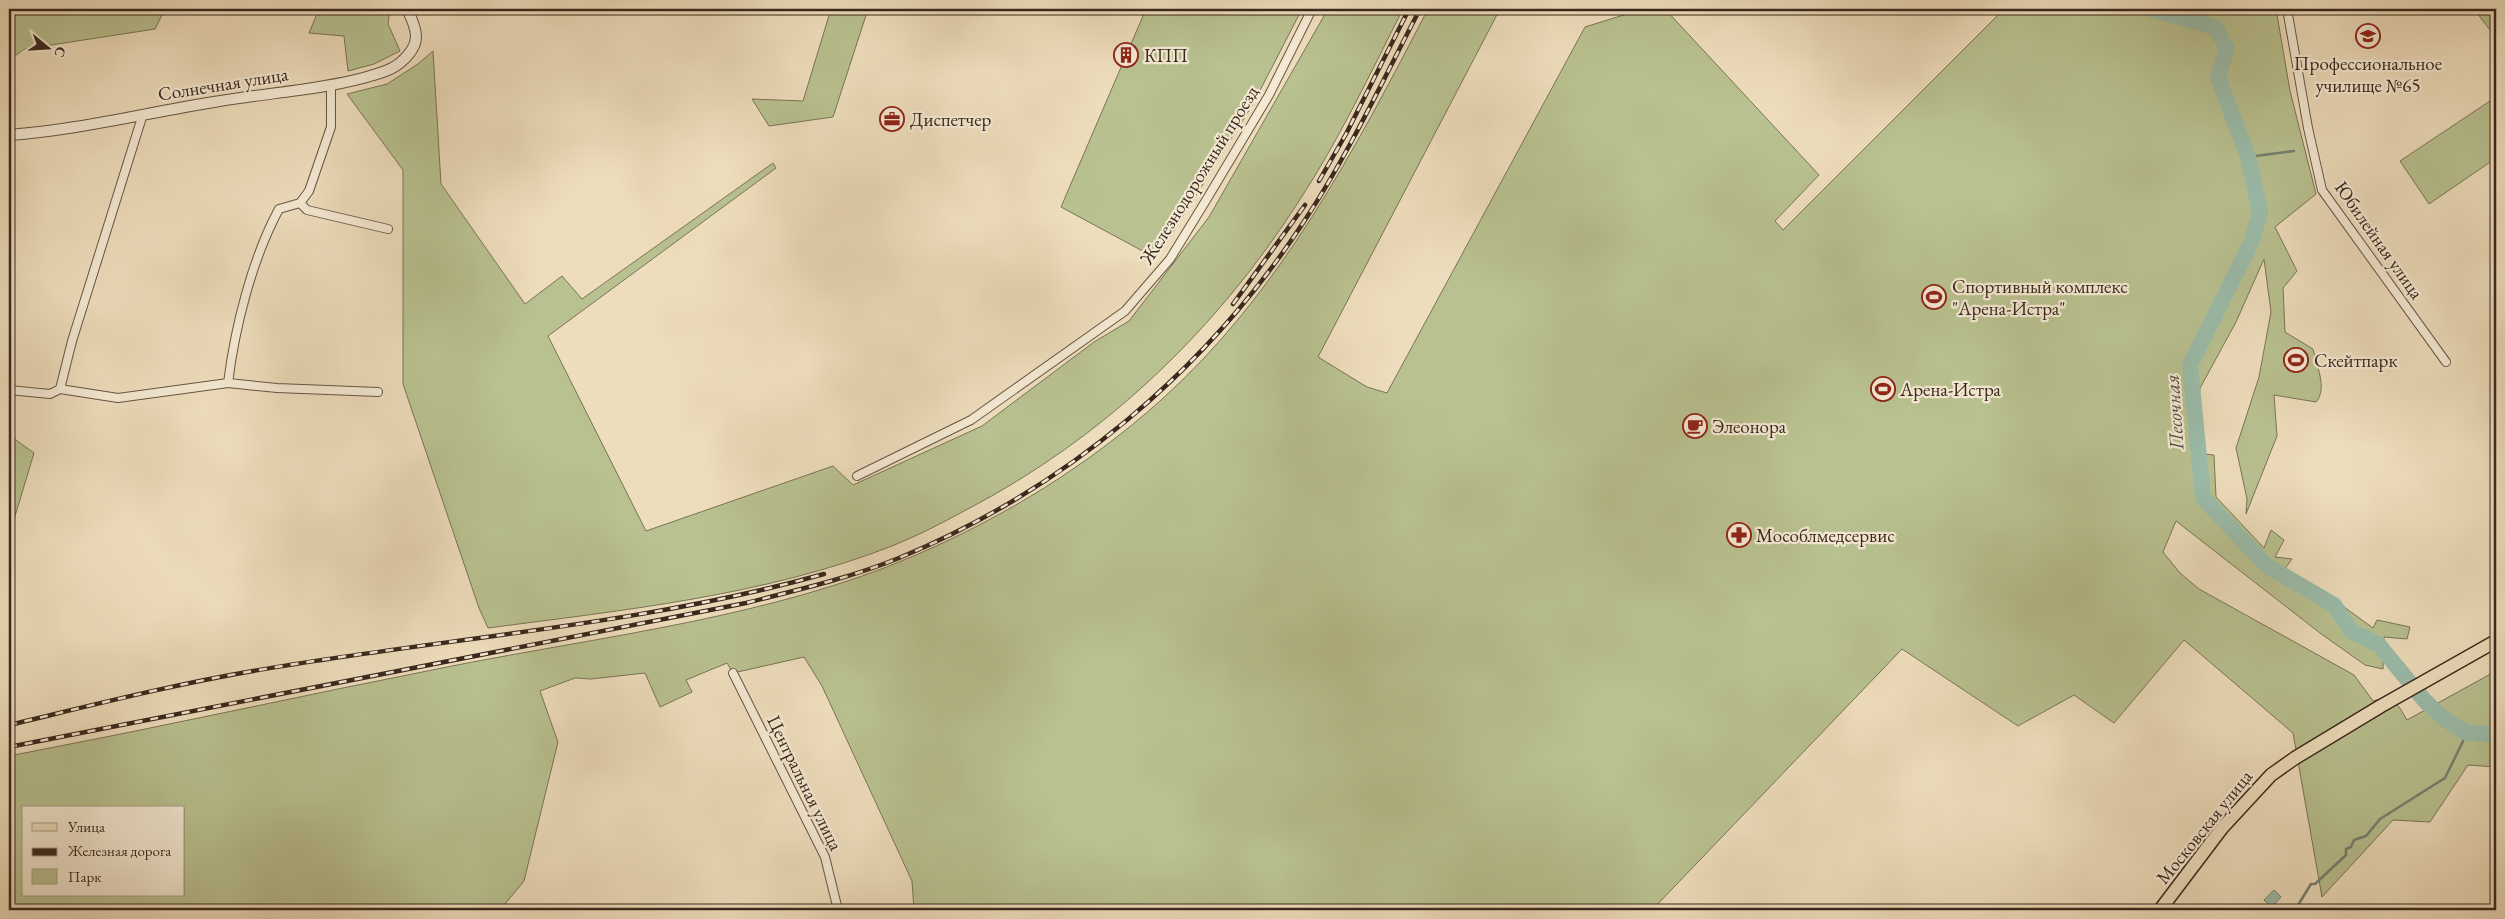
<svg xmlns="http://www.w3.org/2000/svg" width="2505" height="919" font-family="'EB Garamond',serif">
<rect width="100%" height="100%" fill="#eeddbc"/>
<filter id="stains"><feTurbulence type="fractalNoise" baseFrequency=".004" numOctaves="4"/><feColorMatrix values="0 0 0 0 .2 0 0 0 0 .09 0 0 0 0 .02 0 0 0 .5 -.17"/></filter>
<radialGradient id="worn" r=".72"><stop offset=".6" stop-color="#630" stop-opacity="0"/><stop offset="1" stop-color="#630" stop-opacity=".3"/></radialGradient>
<path fill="#b9c190" stroke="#797456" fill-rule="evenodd" d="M52,9H165L155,29L25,49L9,60V11Z
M319,9H390L388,24L400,51L374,64L348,71L344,36L309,33Z
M831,9H868L833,117L769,126L752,99L803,101Z
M1146,9H1302L1253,104L1160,253L1150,255L1061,207Z
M1328,9H1403C1370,74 1339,140 1299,201C1216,331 1104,438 966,510C942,523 917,536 892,546C764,596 624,610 488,628L479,608L403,384V170L347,94L387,84L418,64L433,51L441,184L525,304L562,276L582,299L773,163L776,168L548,336L646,531L833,466L853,485L982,426L1094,342L1129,321L1209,217Z
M1428,9H1500L1318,357L1367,387L1387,393L1585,27L1643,9H1665L1819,175L1775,221L1783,230L2004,9H2276L2290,91L2316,194L2275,227L2297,271L2283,288L2285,332L2313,349C2316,364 2328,389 2316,402L2274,395L2277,436L2246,514L2247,499L2236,448L2259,377L2271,312L2264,259L2236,322L2200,388L2193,453L2214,455L2216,497L2264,548L2271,530L2284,540L2275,557L2292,559L2278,578L2323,604H2340L2373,628L2377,620L2410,627L2407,639L2384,637L2383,669L2365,665L2320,633L2176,521L2163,552L2180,573L2199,589L2354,675L2373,701C2394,695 2397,703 2407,720L2496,671V767L2468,765L2430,822L2393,820L2322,897L2293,733L2184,640L2114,723L2074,695L2018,726L1902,649L1652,910H914L912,881L822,686L804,657L733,673L727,663L686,680L692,692L660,707L645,673L591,679L575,678L540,691L558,742L524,881L500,910H9V756C157,728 304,695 452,666C604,636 773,617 916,555C1006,516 1087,466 1160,401C1280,294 1355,149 1428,9ZM24,808H184V895H24Z
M2474,9H2496V32L2490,30Z
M2496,97V158L2429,204L2400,161Z
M9,435L34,453L9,536Z"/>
<path fill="#9bbdab" stroke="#748172" d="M2274,890L2281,897L2272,907L2264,900Z"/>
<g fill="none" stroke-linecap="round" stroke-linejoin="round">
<path stroke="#748172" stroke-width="2.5" d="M2248,157L2294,151
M2295,910L2311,884H2315L2346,855V849L2351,847L2354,840L2366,836L2380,819L2445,778L2467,733"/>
<path stroke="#9bbdab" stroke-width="16" d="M2151,9L2215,27L2227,48L2218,77L2248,157L2260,212L2252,241L2190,365L2203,498L2267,566L2334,605L2351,631L2379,645L2425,701L2444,719L2467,733L2496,734"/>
<defs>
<path id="minor" d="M2287,9L2308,128L2322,190L2446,362
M300,203L307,210L388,229
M228,383C235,327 252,259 279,209L300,203L309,191L331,127V86
M60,389L72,341L143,114
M9,390L50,394L60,389L118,398L228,383L277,388L378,392
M857,476L971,420L1125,311L1170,259L1205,202L1269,95L1312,9
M733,673L825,857L838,910"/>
<path id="tertiary" d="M9,135C78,130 145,113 214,102C264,93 314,91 363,78C376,74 391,71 401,62C422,44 418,31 407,9"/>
<path id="primary" d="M2160,910L2222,828L2271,775L2295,758L2381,706L2496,641"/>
</defs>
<use href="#minor" stroke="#665545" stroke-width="10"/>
<use href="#tertiary" stroke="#665545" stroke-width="12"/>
<use href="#primary" stroke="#39281d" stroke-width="15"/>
<use href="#minor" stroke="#f4e9d3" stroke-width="8"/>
<use href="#tertiary" stroke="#f4e9d3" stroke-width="10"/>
<use href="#primary" stroke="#eeddbc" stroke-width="12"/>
<defs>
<path id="rail" d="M1319,181L1346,134L1409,9
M1233,304L1305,205
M9,725C89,706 171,685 253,671C443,638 638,626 824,574
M9,747L746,603C797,590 850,578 899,558C1066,489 1207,370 1305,220C1349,153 1383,80 1420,9"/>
</defs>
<use href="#rail" stroke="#39281d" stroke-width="4.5"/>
<use href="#rail" stroke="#f4e9d3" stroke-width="2.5" stroke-dasharray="8" stroke-linecap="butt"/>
</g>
<defs>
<symbol id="university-ring" viewBox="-11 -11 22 22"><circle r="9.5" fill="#f4e9d3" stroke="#8f2418" stroke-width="1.5"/><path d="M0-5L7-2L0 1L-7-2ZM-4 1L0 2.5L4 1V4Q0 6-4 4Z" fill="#8f2418"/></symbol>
<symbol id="building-ring" viewBox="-11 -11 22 22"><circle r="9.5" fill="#f4e9d3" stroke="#8f2418" stroke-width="1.5"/><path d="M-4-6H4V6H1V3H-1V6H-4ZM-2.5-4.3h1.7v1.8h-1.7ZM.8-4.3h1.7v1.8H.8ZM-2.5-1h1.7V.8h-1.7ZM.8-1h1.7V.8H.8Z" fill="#8f2418"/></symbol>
<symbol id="office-ring" viewBox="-11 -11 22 22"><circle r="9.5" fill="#f4e9d3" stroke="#8f2418" stroke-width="1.5"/><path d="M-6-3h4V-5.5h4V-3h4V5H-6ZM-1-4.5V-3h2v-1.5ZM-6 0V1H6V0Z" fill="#8f2418"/></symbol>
<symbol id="stadium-ring" viewBox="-11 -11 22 22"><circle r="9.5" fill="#f4e9d3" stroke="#8f2418" stroke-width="1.5"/><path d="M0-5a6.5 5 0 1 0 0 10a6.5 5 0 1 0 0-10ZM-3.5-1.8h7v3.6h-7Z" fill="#8f2418"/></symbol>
<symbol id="cafe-ring" viewBox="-11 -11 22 22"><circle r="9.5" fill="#f4e9d3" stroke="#8f2418" stroke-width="1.5"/><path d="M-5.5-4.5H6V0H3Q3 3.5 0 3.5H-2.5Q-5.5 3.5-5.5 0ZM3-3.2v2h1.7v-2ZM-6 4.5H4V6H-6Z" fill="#8f2418"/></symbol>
<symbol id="pharmacy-ring" viewBox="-11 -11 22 22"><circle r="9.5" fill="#f4e9d3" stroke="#8f2418" stroke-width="1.5"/><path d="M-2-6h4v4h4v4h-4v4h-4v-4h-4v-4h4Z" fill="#8f2418"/></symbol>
</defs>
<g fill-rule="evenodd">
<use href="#university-ring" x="2354" y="22" width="28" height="28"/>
<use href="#building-ring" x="1112" y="41" width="28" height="28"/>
<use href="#office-ring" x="878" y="105" width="28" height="28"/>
<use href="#stadium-ring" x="1920" y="283" width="28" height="28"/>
<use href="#stadium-ring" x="2282" y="346" width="28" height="28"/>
<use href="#stadium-ring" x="1869" y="375" width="28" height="28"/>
<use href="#cafe-ring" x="1681" y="412" width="28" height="28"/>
<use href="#pharmacy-ring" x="1725" y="521" width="28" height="28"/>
</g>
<g text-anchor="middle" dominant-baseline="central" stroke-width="4.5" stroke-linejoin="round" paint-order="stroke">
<g font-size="19" fill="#39281d" stroke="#f4e9d3" text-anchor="start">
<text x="1144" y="55">КПП</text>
<text x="2368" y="63" text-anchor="middle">Профессиональное<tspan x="2368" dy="22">училище №65</tspan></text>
<text x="910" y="119">Диспетчер</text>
<text x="1952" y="286">Спортивный комплекс<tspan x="1952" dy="22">"Арена-Истра"</tspan></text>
<text x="2314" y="360">Скейтпарк</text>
<text x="1900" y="389">Арена-Истра</text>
<text x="1712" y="426">Элеонора</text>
<text x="1756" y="535">Мособлмедсервис</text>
</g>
<g font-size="19" fill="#39281d" stroke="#f4e9d3">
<text transform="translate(223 84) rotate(-9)">Солнечная улица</text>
<text transform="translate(1199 175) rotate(-58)">Железнодорожный проезд</text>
<text transform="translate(2379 240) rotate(55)">Юбилейная улица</text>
<text transform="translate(805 783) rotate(64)">Центральная улица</text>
<text transform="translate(2204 827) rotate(-51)">Московская улица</text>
</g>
<g font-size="20" font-style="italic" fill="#524d40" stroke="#f4e9d3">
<text transform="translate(2174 412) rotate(-94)">Песочная</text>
</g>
</g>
<rect width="2505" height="919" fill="none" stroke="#eeddbc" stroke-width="30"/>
<rect x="10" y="10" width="2485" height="899" fill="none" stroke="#39281d" stroke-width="2.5"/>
<rect x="15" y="15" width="2475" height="889" fill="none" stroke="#39281d"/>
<rect x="22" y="806" width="162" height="90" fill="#f4e9d3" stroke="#a99c8a"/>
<rect x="32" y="823" width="25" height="8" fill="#eeddbc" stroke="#a99c8a"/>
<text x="68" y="832" font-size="15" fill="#39281d">Улица</text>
<rect x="32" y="848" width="25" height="8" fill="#39281d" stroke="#a99c8a"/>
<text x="68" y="856" font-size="15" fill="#39281d">Железная дорога</text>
<rect x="32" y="869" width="25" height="15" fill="#b9c190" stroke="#a99c8a"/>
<text x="68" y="882" font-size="15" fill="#39281d">Парк</text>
<g transform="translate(48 48) rotate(108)" stroke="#f4e9d3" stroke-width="4" paint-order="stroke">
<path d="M0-4L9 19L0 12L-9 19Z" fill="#39281d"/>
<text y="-8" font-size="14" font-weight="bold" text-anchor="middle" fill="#39281d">С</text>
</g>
<rect width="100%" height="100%" filter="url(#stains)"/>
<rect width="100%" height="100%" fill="url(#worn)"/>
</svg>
